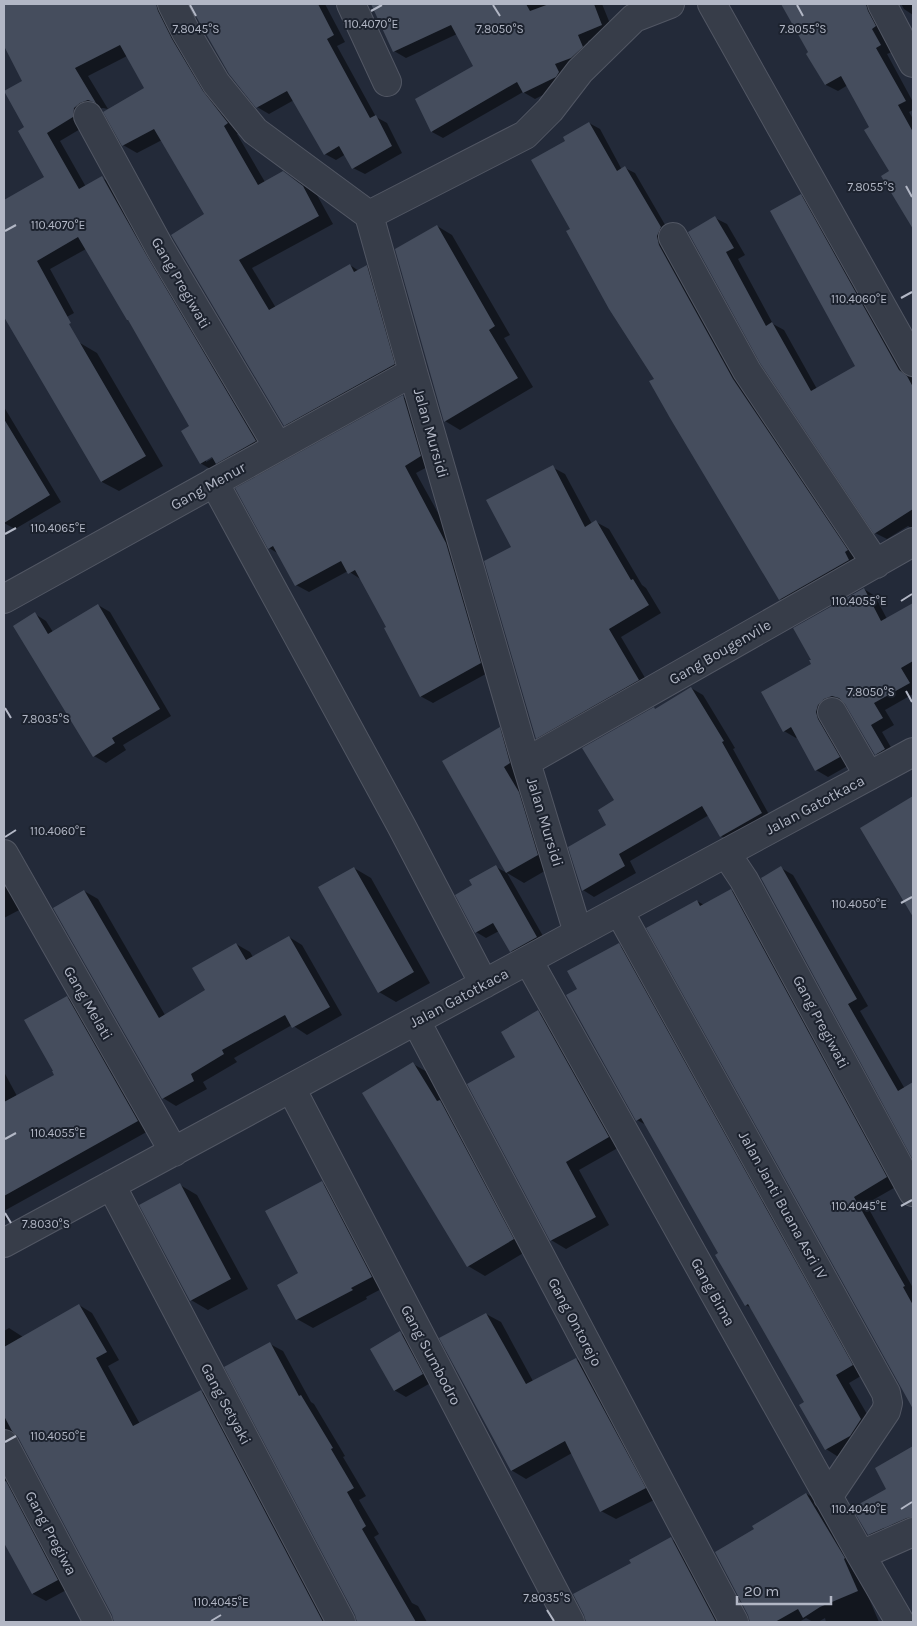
<svg xmlns="http://www.w3.org/2000/svg" width="917" height="1626" font-family="Karla,sans-serif">
<rect width="100%" height="100%" fill="#232a39"/>
<path fill="#0007" fill-rule="evenodd" d="M4,4H152L164,11L241,131L237,134L265,182L283,172L297,181L317,195L333,224L252,268L276,308L350,265L359,271L367,266L381,274L408,372L299,433L285,425L206,214L162,140L137,153L123,145L145,89L127,56L88,76L108,109L103,108L94,110L87,125L60,141L86,187L102,178L116,186L269,449L214,471L200,463L191,426L86,249L50,269L74,313L27,339L13,331L4,314V199L5,201L46,177L25,128L23,81L4,44ZM218,455L206,462V459Z
M214,4H325L345,42L337,46L376,117L387,123L402,153L365,174L353,168L346,154L336,160L325,154L294,100L269,114L257,107Z
M372,4H602L613,31L588,41L593,53L567,83L535,99L523,92L443,138L432,132L475,66L457,34L406,58L394,51Z
M782,4H880L887,33L882,36L892,52L887,54L913,102V110L909,112L913,119V221L904,206L871,127L848,85L838,91L826,85L807,55L810,53Z
M901,4H913V15L904,9Z
M589,123L600,129L622,170L625,168L635,173L857,556L854,558L858,566L790,605L780,599L572,230L567,142Z
M801,195L812,202L913,380V529L908,526L887,539L875,533L690,233L715,218L727,224L745,255L738,259L773,324L784,330L817,389L857,367Z
M437,226L452,235L510,335L504,338L533,387L460,430L445,421Z
M80,343L97,353L163,466L119,491L102,482L36,369Z
M403,397L416,404L433,464L416,473L459,551L493,670L433,703L420,696L388,627L362,580L348,571L309,592L296,585L279,554L269,548Z
M4,407L61,502L15,529L4,523Z
M552,467L565,474L592,524L596,522L609,529L642,585L646,588L661,613L621,637L651,688L549,745L537,738L512,547Z
M864,589L875,596L887,619L913,604V694L885,710L894,725L882,732L896,756L888,761L876,754L845,702L837,704L851,764L828,777L816,770L798,736L796,738L784,731L813,664Z
M98,605L110,612L171,716L123,745L126,750L106,763L94,756L35,614L46,621L53,632Z
M691,688L703,695L735,748L733,749L772,820L733,843L721,836L709,815L630,861L636,873L594,897L583,890L616,801L654,709L656,710Z
M500,729L517,739L555,865L524,883L507,873L443,761Z
M913,798V914L861,828Z
M496,867L507,873L547,943L521,957L511,951L499,931L486,938L476,932L474,886Z
M354,868L371,878L430,983L396,1002L379,992Z
M781,868L793,875L868,1006L860,1011L905,1089L906,1088L913,1092V1157L762,878Z
M4,872L23,908L4,918Z
M731,890L743,897L899,1185L866,1204L913,1288V1398L905,1393L697,901L704,905Z
M84,891L98,899L165,1015L207,991L236,944L250,952L253,957L289,937L302,945L342,1015L307,1035L292,1025L234,1058L237,1062L203,1082L207,1089L176,1106L163,1098Z
M619,945L633,953L866,1373L849,1383L875,1428L840,1458L826,1449L801,1405L806,1402L753,1309L746,1305L720,1253L648,1126L637,1120L567,996L579,989Z
M67,997L81,1005L152,1129L4,1211V1072L17,1096L55,1075Z
M538,1012L553,1020L623,1145L579,1170L609,1225L566,1249L551,1240L469,1085L517,1057Z
M413,1064L431,1074L530,1249L485,1276L468,1266Z
M322,1183L338,1192L387,1286L366,1297L367,1299L313,1328L297,1319L300,1274Z
M180,1185L197,1195L248,1289L208,1310L191,1300Z
M4,1214L7,1219L4,1221Z
M79,1305L92,1313L119,1360L108,1366L140,1424L201,1391L214,1399L332,1622H116L18,1435L10,1437L4,1443V1331L9,1328L23,1337Z
M486,1314L501,1322L533,1381L576,1359L591,1367L660,1497L616,1519L601,1511L572,1453L526,1479L511,1470Z
M400,1333L412,1340L434,1381L406,1397L394,1390Z
M270,1344L283,1351L311,1402L314,1404L345,1456L343,1457L366,1496L359,1500L379,1534L374,1537L412,1603L418,1606L427,1622H358Z
M913,1448V1527L904,1531L891,1524L888,1489L877,1469Z
M4,1461L70,1588L46,1601L33,1594L4,1540Z
M807,1494L819,1501L855,1566L879,1622H826L825,1618L818,1622H813L806,1618L799,1622H751L749,1615L756,1529Z
M881,1512L887,1542H882L869,1534Z
M671,1539L683,1546L724,1622H586L585,1614L633,1563Z"/>
<path fill="#454d5d" d="M4,4H156L158,11L172,39L203,91L228,123L224,126L258,185L283,171L303,186L319,216L239,260L269,310L350,264L354,272L367,265L395,364L284,426L171,235L204,214L154,129L122,146L103,112L144,88L120,45L75,68L96,103L88,100L80,103L74,108L73,117L47,133L79,189L102,176L147,256L256,441L216,464L212,457L200,464L181,431L189,426L128,320H127L78,237L37,261L71,323L69,324L146,456L101,482L4,317V200L44,177L18,131L24,127L4,91L22,81L4,46Z
M189,4H318L334,35L327,39L370,118L376,115L392,146L352,169L339,146L324,155L287,91L256,108L229,74Z
M371,4H526L530,11L549,4H594L602,25L578,35L583,47L571,58L555,64L559,72L556,77L523,93L517,82L431,132L415,99L473,66L451,25L393,52Z
M781,4H866L868,11L876,26L872,29L881,45L876,48L906,101L898,105L913,132V229L881,176L889,171L864,130L869,127L841,76L825,85L806,54L808,52Z
M589,122L617,171L625,166L661,227L657,236L659,245L733,379L848,550L845,552L849,560L779,600L670,418L649,381L654,379L609,309L566,231L570,229L531,160L565,141L563,137Z
M801,194L899,370L907,376L913,387V509L874,534L760,363L688,232L715,216L734,248L726,252L766,326L772,322L811,391L855,366L770,211Z
M437,225L495,326L489,330L518,378L444,422L395,249Z
M403,395L421,456L405,466L446,543L481,663L420,697L384,628L386,627L355,570L348,574L341,561L295,586L273,546L268,549L235,488Z
M4,419L50,495L4,523Z
M553,465L585,527L596,520L631,580L633,579L649,605L609,629L639,680L536,739L484,561L511,547L486,500Z
M864,588L881,621L913,603V661L901,668L910,683L874,703L883,718L871,725L885,749L875,755L845,704L839,698L832,696L824,699L818,705L816,712L818,719L840,757L815,771L791,727L783,732L761,692L811,664L809,660H811L793,628Z
M98,604L160,709L112,738L115,743L93,757L13,626L35,612L48,634Z
M691,687L724,741L722,742L762,813L720,837L702,806L619,854L625,866L582,891L568,847L606,825L598,810L614,800L582,748L654,707L655,709Z
M500,727L510,763L504,767L519,792L538,855L506,873L442,761Z
M913,796V917L860,828Z
M496,865L537,937L510,952L493,923L475,933L455,895L472,885L469,880Z
M781,866L857,999L848,1004L898,1091L913,1082V1160L761,878Z
M354,867L414,972L378,993L318,887Z
M731,889L887,1177L854,1197L905,1286L903,1287L913,1305V1409L646,928L697,900L700,906Z
M84,890L159,1018L205,990L192,968L236,943L246,960L289,936L330,1007L292,1028L285,1015L222,1050L224,1054L191,1074L194,1081L162,1099L53,908Z
M619,943L853,1365L836,1375L861,1419L850,1436L825,1450L799,1405L804,1402L748,1304L745,1306L715,1255L718,1253L641,1118L636,1121L566,995L577,989L567,971Z
M67,996L138,1121L4,1196V1102L54,1075L52,1071H53L24,1020Z
M538,1010L609,1137L566,1162L596,1217L550,1241L467,1084L515,1057L501,1032Z
M413,1062L437,1101L440,1100L514,1239L467,1267L362,1093Z
M322,1181L372,1277L351,1288L353,1290L296,1320L277,1285L298,1273L265,1211Z
M180,1183L231,1279L190,1301L139,1205Z
M79,1304L107,1352L96,1358L133,1426L201,1390L323,1622H114L112,1615L18,1437L12,1431L4,1416V1347Z
M486,1313L526,1384L576,1358L646,1488L600,1512L565,1441L511,1471L439,1338Z
M400,1331L423,1374L394,1391L370,1349Z
M270,1342L299,1396L301,1395L333,1448L331,1449L354,1488L347,1492L366,1526L362,1529L416,1622H357L355,1615L224,1367Z
M913,1446V1517L907,1518L868,1535L852,1508L886,1489L875,1468Z
M6,1481L58,1580L32,1594L4,1543V1482Z
M806,1493L845,1558L844,1559L858,1591L820,1607L803,1618L798,1609L775,1622H750L748,1615L715,1552L754,1529L752,1526Z
M671,1537L716,1622H586L584,1615L573,1594L631,1563L629,1560Z"/>
<g fill="none" stroke-linecap="round" stroke-linejoin="round">
<defs>
<path id="minor" d="M172,4L186,32L216,83L255,131L369,215L413,372L526,762L578,933
M351,4L387,82
M712,4L913,362
M882,4L913,63
M88,116L160,248L278,447
M369,215L525,135L550,110L580,71L634,18L670,4
M673,237L747,371L876,564
M214,482L402,827L484,984
M4,599L413,372
M832,712L869,776
M526,762L913,542
M726,853L744,880L913,1192
M4,854L174,1152
M619,911L886,1393L888,1403L886,1411L828,1497
M528,960L861,1555L900,1622
M416,1021L734,1622
M291,1088L570,1622
M111,1185L341,1622
M4,1243L913,752
M4,1444L98,1622
M861,1555L913,1532"/>
</defs>
<use href="#minor" stroke="#525764" stroke-width="30"/>
<use href="#minor" stroke="#373d49" stroke-width="28"/>
</g>
<path fill="none" stroke="#b2b7c5" stroke-width="2" d="M190,5L196,16M493,5L500,16M797,5L803,16M371,11L382,5M906,186L912,197M5,231L16,225M901,298L912,292M5,534L16,528M901,601L912,594M906,691L912,702M5,708L11,718M5,837L16,830M901,903L912,897M5,1139L16,1133M901,1206L912,1200M5,1213L11,1223M5,1442L16,1436M901,1509L912,1502M547,1610L554,1621M211,1621L221,1615"/>
<g text-anchor="middle" dominant-baseline="central" stroke-width="4" stroke-linejoin="round" paint-order="stroke">
<g font-size="15" fill="#b2b7c5" stroke="#1c222e">
<text transform="translate(181 283) rotate(60)">Gang Pregiwati</text>
<text transform="translate(431 433) rotate(74)">Jalan Mursidi</text>
<text transform="translate(208 486) rotate(-29)">Gang Menur</text>
<text transform="translate(720 652) rotate(-30)">Gang Bougenvile</text>
<text transform="translate(815 805) rotate(-28)">Jalan Gatotkaca</text>
<text transform="translate(545 822) rotate(73)">Jalan Mursidi</text>
<text transform="translate(459 998) rotate(-28)">Jalan Gatotkaca</text>
<text transform="translate(88 1003) rotate(60)">Gang Melati</text>
<text transform="translate(821 1022) rotate(62)">Gang Pregiwati</text>
<text transform="translate(783 1205) rotate(61)">Jalan Janti Buana Asri IV</text>
<text transform="translate(713 1292) rotate(61)">Gang Bima</text>
<text transform="translate(575 1322) rotate(62)">Gang Ontorejo</text>
<text transform="translate(431 1355) rotate(62)">Gang Sumbodro</text>
<text transform="translate(226 1404) rotate(62)">Gang Setyaki</text>
<text transform="translate(51 1533) rotate(62)">Gang Pregiwa</text>
</g>
</g>
<g font-size="12" text-anchor="middle" fill="#b2b7c5" stroke="#1c222e" stroke-width="4" stroke-linejoin="round" paint-order="stroke">
<text x="371" y="28">110.4070°E</text>
<text x="196" y="33">7.8045°S</text>
<text x="500" y="33">7.8050°S</text>
<text x="803" y="33">7.8055°S</text>
<text x="871" y="191">7.8055°S</text>
<text x="58" y="229">110.4070°E</text>
<text x="859" y="303">110.4060°E</text>
<text x="58" y="532">110.4065°E</text>
<text x="859" y="605">110.4055°E</text>
<text x="871" y="696">7.8050°S</text>
<text x="46" y="723">7.8035°S</text>
<text x="58" y="835">110.4060°E</text>
<text x="859" y="908">110.4050°E</text>
<text x="58" y="1137">110.4055°E</text>
<text x="859" y="1210">110.4045°E</text>
<text x="46" y="1228">7.8030°S</text>
<text x="58" y="1440">110.4050°E</text>
<text x="859" y="1513">110.4040°E</text>
<text x="547" y="1602">7.8035°S</text>
<text x="221" y="1606">110.4045°E</text>
</g>
<rect width="917" height="1626" fill="none" stroke="#b2b7c5" stroke-width="10"/>
<path d="M737 1596v8h94v-8" fill="none" stroke="#b2b7c5" stroke-width="2.5"/>
<text x="744" y="1596" font-size="15" fill="#b2b7c5" stroke="#1c222e" stroke-width="4" paint-order="stroke">20 m</text>
</svg>
